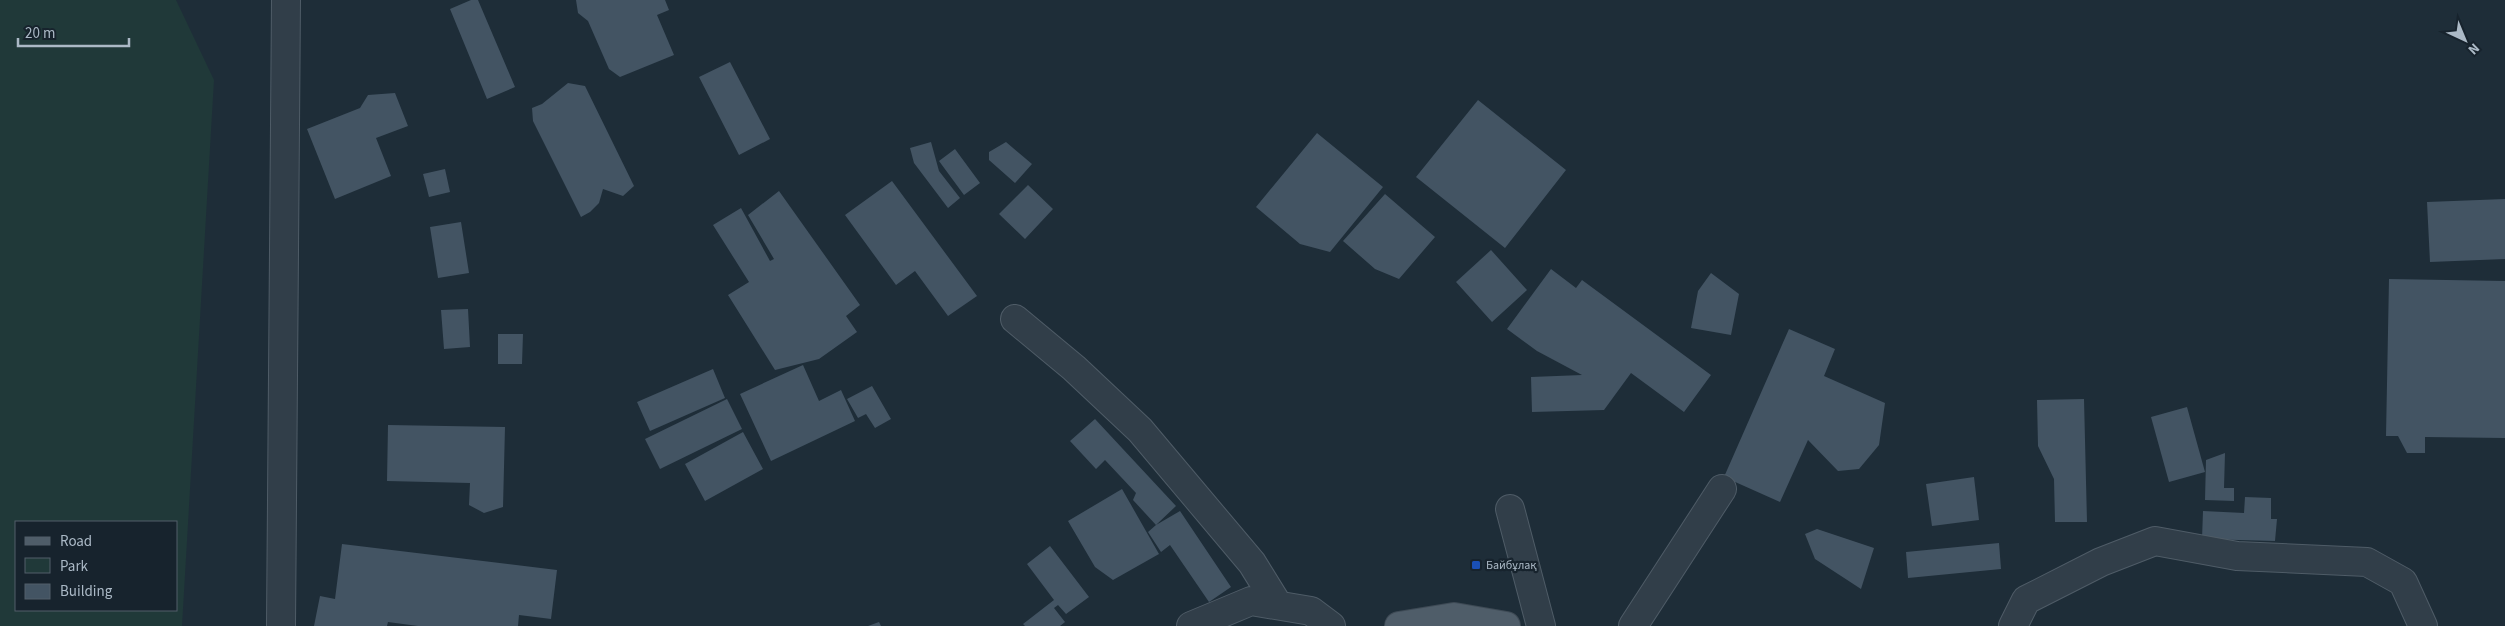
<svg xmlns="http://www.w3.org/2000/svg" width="2505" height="626" font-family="'Source Sans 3',sans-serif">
<rect width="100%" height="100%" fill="#1e2d38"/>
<path fill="#203939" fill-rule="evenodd" d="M0,0H176L214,80L182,626H0ZM176,522V610H16V522Z"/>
<path fill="#435463" d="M471,0H478L515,87L487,99L450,9Z
M576,0H665L669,10L657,15L674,55L620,77L609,69L588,21L578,13Z
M730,62L770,139L739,155L699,77Z
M568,83L585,86L634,186L623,196L603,189L599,203L590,212L581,217L533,121L532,108L542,104Z
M395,93L408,126L376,138L391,176L335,199L307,129L360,108L368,95Z
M1478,100L1566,170L1505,248L1416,177Z
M1317,133L1383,187L1330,252L1300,244L1256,207Z
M931,142L939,171L960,198L948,208L914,163L910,148Z
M1006,142L1032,164L1015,183L989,160V152Z
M955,149L980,183L964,195L939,161Z
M445,169L450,192L429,197L423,174Z
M892,181L977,296L948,316L915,271L896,285L845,215Z
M1028,185L1053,209L1025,239L999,214Z
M779,191L860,305L846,316L857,332L819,359L775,370L728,295L749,282L713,225L741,208L770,261L774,259L748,215Z
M1385,194L1435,237L1399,279L1375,269L1343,241Z
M2505,199V259L2430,262L2427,202Z
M461,222L469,273L438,278L430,227Z
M1491,250L1527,290L1492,322L1456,282Z
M1551,269L1576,288L1582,280L1711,375L1684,412L1631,373L1604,410L1532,412L1531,377L1582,375L1537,351L1507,329Z
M1711,273L1739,294L1731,335L1691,328L1698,291Z
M2389,279L2505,281V438L2425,437V453H2407L2398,436H2386Z
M468,309L470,347L444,349L441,310Z
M1789,329L1835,349L1824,376L1885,403L1879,445L1859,469L1838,471L1808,440L1780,502L1724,477Z
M498,334H523L522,364H498Z
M803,365L819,401L841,390L855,421L771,461L740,394Z
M713,369L725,398L650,431L637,402Z
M872,386L891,419L875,428L866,414L858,418L847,399Z
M727,399L742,429L660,469L645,439Z
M2084,399L2087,522H2055L2054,479L2038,446L2037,400Z
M2187,407L2205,472L2169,482L2151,417Z
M1095,419L1176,506L1156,525L1133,500L1136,493L1105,460L1096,469L1070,441Z
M388,425L505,427L503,507L484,513L469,505L470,483L387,481Z
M743,432L763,469L705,501L685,464Z
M2225,453L2224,488H2234V501L2205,500L2206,460Z
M1974,477L1979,520L1932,526L1926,484Z
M1122,489L1159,554L1113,580L1095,567L1068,521Z
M2245,497L2271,498V519H2277L2275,541L2202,539L2203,511L2244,513Z
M1180,511L1231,587L1209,602L1170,545L1161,552L1148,532L1156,525Z
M1817,529L1874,548L1861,589L1815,559L1805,534Z
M1999,543L2001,569L1908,578L1906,552Z
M342,544L557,570L551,619L519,615L518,626H418L388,622L387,626H314L320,596L335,599Z
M1050,546L1089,597L1066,614L1058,605L1054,608L1065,622L1060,626H1025L1023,624L1054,600L1027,564Z
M879,622L881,626H868Z"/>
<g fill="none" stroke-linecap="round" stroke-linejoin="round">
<defs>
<path id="minor" d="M1015,319L1074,368L1140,430L1252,563L1278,605
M1510,509L1541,626
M281,626L286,0
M1191,626L1251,601L1311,611L1331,626
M1633,626L1722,489
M2013,626L2026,600L2101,562L2155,541L2237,556L2367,562L2403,582L2423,626"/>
<path id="primary" d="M1399,626L1454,617L1506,626"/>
</defs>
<use href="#minor" stroke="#4f5c67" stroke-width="30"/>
<use href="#primary" stroke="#3e4a55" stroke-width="30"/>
<use href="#minor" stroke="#313e49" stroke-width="28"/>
<use href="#primary" stroke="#4f5d69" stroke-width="28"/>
</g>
<rect fill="#1a4fb4" stroke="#17232d" stroke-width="2" x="1471" y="560" width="10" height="10" rx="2.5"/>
<g text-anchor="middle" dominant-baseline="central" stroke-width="4.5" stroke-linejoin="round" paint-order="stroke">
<g font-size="12" fill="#abb9c6" stroke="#17232d" text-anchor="start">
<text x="1486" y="565">Байбұлақ</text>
</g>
</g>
<rect x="15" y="521" width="162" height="90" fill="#17232d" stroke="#525f6a"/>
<rect x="25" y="537" width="25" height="8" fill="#4f5d69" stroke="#525f6a"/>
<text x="60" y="546" font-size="15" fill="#abb9c6">Road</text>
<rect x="25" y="558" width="25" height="15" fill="#203939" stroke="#525f6a"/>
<text x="60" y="571" font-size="15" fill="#abb9c6">Park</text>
<rect x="25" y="584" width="25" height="15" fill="#435463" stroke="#525f6a"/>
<text x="60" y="596" font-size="15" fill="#abb9c6">Building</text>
<g transform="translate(2465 40) rotate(136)" stroke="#17232d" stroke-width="4" paint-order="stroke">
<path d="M0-4L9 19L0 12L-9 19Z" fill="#abb9c6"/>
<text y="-8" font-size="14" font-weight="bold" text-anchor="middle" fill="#abb9c6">N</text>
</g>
<path d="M18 38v8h111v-8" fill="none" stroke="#abb9c6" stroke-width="2.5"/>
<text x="25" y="38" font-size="15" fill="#abb9c6" stroke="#17232d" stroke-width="4" paint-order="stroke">20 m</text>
</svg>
